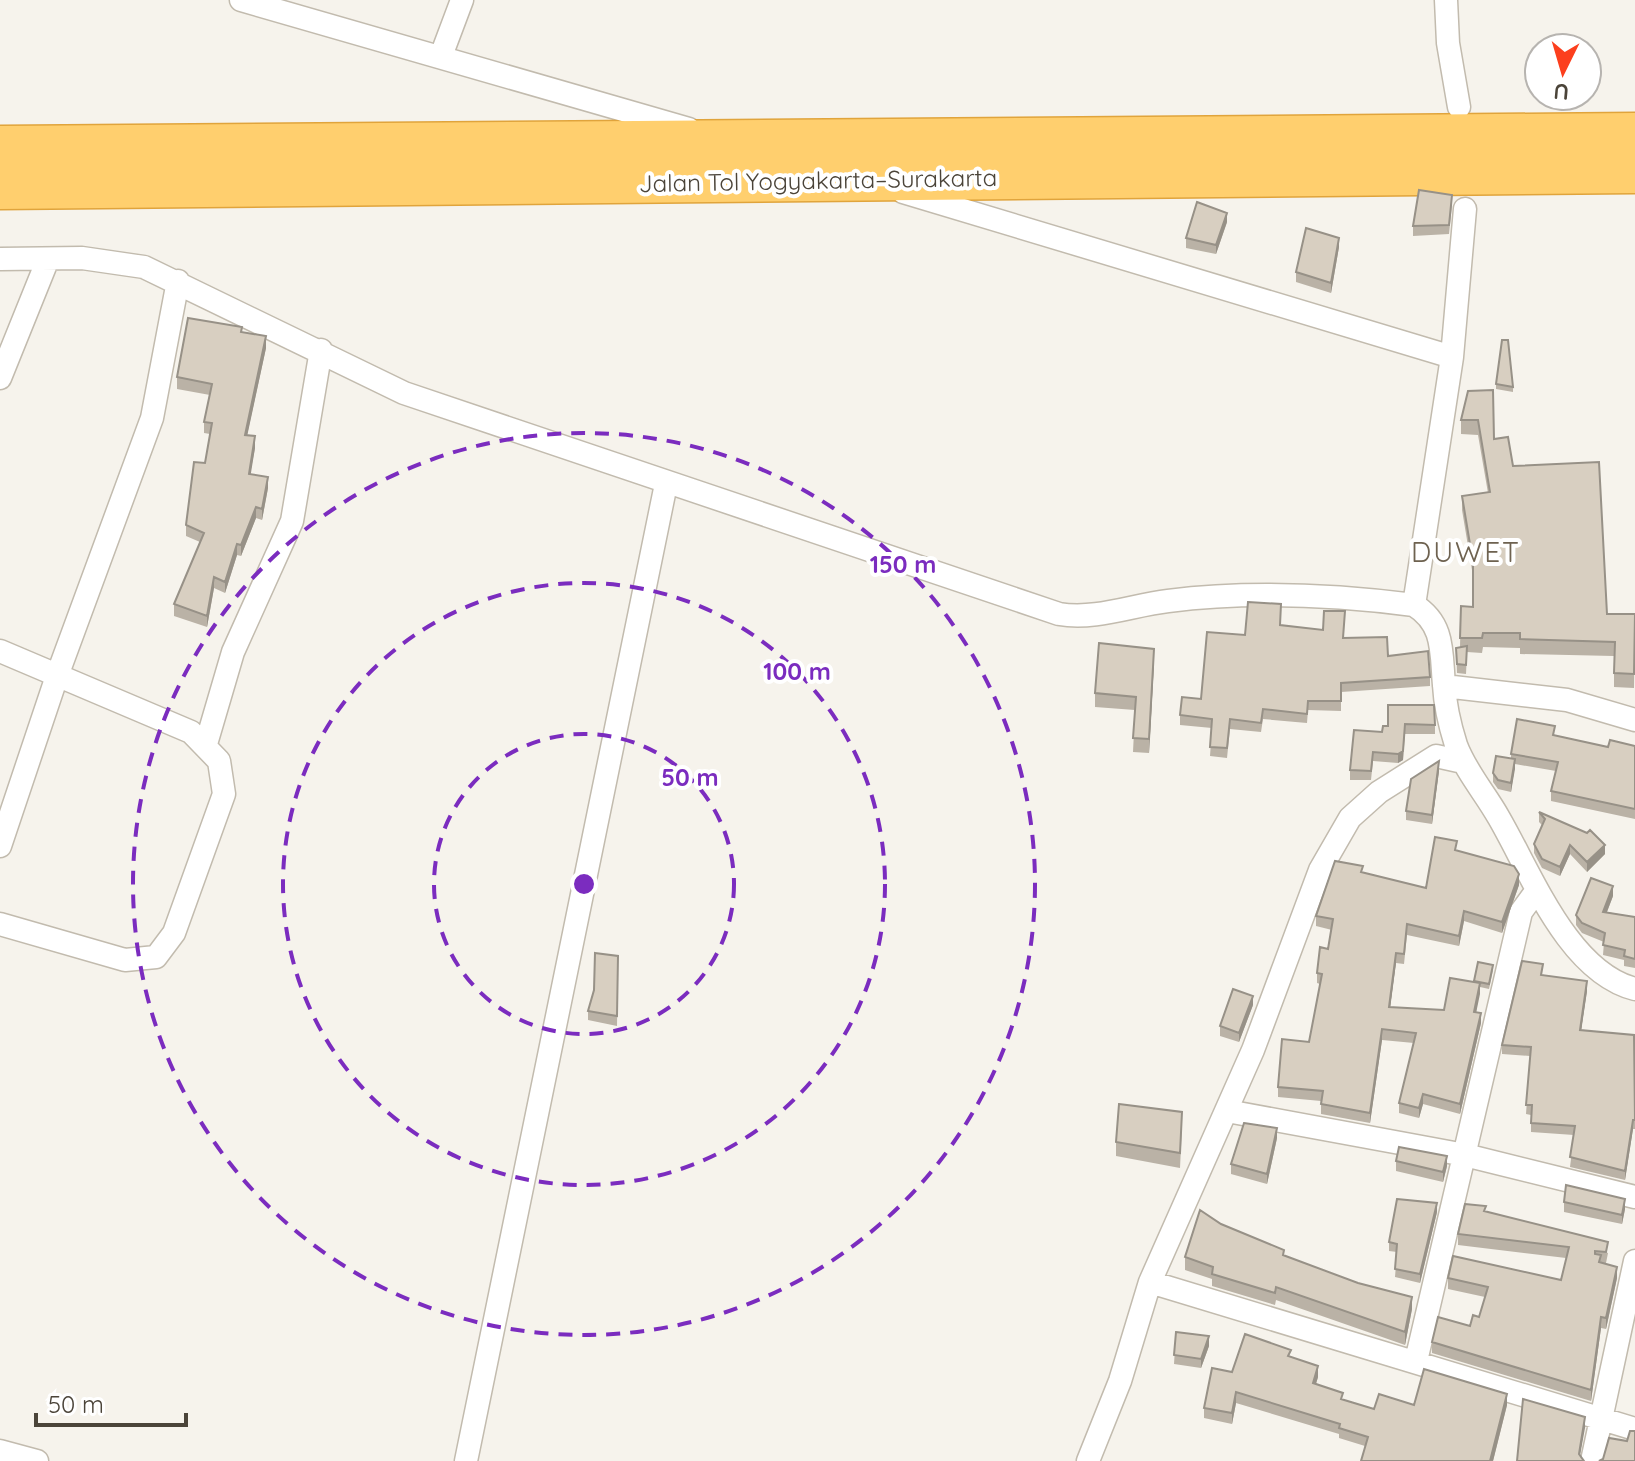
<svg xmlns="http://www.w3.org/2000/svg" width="1635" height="1461" font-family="Quicksand,sans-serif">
<rect width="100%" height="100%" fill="#f6f3ec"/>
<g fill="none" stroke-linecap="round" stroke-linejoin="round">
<defs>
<path id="street" d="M241,0L689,129
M1446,0L1448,43L1459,107
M441,56L462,0
M903,192L1452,357
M0,259L82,258L144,267L404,393L1059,614C1097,620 1132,605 1168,601C1247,591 1335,595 1414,605C1445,624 1441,653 1444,685C1445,705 1450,726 1456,745C1466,772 1485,793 1499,818C1531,873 1568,972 1635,989
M0,378L48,259
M1414,605L1452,357L1465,209
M0,651L191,732L219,761L224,794L174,933L156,957L125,960L0,924
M1444,686L1567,700L1635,720
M206,744L233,652L292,521L321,350
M0,846L57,676L152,418L178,281
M1227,1111L1465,1155L1635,1197
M1150,1282L1635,1429
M1416,1361C1452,1212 1486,1062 1521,912L1537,890
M0,1451L37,1461
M466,1461L666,484
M1088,1461L1120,1381L1150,1282L1253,1050L1320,870L1350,818L1379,792L1436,756L1463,762
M1592,1461L1635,1261"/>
<path id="highway" d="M0,147L1635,134
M0,188L1635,172"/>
</defs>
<use href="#street" stroke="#c2bbae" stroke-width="25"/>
<use href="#highway" stroke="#e0a43c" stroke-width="45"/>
<use href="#street" stroke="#fff" stroke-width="22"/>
<use href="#highway" stroke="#ffcf6e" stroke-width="42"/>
</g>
<path fill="#bab2a6" d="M1452,205L1449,234L1413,236V226Z
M1227,222L1216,254L1186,248V238Z
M1339,247L1331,293L1296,282V272Z
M242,332L266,348L247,435L255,448L250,474L268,488L262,520L256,518L241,556L237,555L225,593L214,588L207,627L174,616V604L200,542L186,536V525L205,463L210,434L204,433V422L210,395L177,389V377Z
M1496,384L1513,387V392L1496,389Z
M1468,391L1494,439L1513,466L1607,614H1635L1634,688L1614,687V656L1520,654V648L1483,647L1482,653L1467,652L1466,674L1457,673L1456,648L1460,647L1461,606L1473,607V576L1462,510V496L1488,493L1478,435L1461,434V420Z
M1280,625L1344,638L1388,656L1430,677V686L1341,692V711L1308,710L1307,723L1263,719L1261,732L1230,729L1227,758L1210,756L1212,728L1180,725V715L1201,699L1245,635Z
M1154,663L1149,753L1133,752L1135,710L1095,707V693Z
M1388,705L1435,725V734H1405L1403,760L1398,763L1373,761L1371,780H1350V770L1388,726Z
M1555,735L1608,747L1635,746V819L1551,801V791L1556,771L1515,764L1511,792L1498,789L1493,782V773L1511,758V754Z
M1439,771L1432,824L1406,820V811Z
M1539,812L1605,854L1587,872L1570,854L1560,876L1542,868L1534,853V844L1542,825L1539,822Z
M1457,850L1519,885L1502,933L1464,921L1459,946L1407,935L1404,964L1396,963L1390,1007L1444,1010L1474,982L1493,970L1489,989L1480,987L1476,1012L1481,1023L1460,1114L1423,1104L1419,1118L1399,1113V1103L1414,1043L1382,1040L1370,1123L1321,1114V1101L1278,1097V1087L1309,1042L1320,984L1317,983V973L1328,949L1332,930L1316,926V916L1363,873L1426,888Z
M1613,896L1607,912L1635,917V968L1624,966V960L1603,955L1604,942L1582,933L1576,925V915Z
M618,956L617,1026L588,1020V1011L594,990Z
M1543,975L1587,991L1581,1030L1635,1040V1129H1633L1625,1180L1570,1167L1574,1135L1531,1132V1115L1526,1114L1530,1056L1502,1054V1045Z
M1253,1005L1239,1042L1220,1036V1026Z
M1182,1126L1180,1168L1116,1156V1142Z
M1277,1138L1267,1184L1231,1174V1164Z
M1396,1161L1447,1166L1443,1182L1396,1171Z
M1564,1202L1625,1209L1622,1224L1564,1212Z
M1486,1211L1608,1253L1606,1263H1601L1617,1278L1606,1329L1601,1328L1591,1401L1432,1353V1342L1470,1326L1479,1317L1485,1297L1448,1289V1278L1561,1280L1566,1258L1458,1245V1234Z
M1437,1212L1420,1283L1395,1277L1397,1252L1389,1251V1242Z
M1221,1224L1284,1256L1412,1309L1405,1345L1276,1300L1275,1305L1212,1286V1279L1185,1270V1257Z
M1176,1332L1209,1346L1201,1368L1174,1364Z
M1291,1357L1318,1377L1316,1384L1343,1400L1374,1409L1414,1405H1507L1493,1461H1361L1365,1446L1339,1438V1434L1236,1403L1232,1424L1204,1418V1408Z"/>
<path fill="#979187" d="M1227,213V222L1216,254V245Z
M1339,238V247L1331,293V283Z
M266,336V348L245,446V435Z
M255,436V448L249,485V474Z
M268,477V488L262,520V509Z
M256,507V518L241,556V545Z
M237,544V555L225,593V582Z
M214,577V588L207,627V616Z
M1154,649V663L1149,753V739Z
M1405,724L1403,760L1398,763V754Z
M1515,759V769L1511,792V783Z
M1439,762V771L1432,824V815Z
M1570,845V854L1560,876V867Z
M1605,845V854L1587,872V862Z
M1519,874V885L1502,933V922Z
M1613,886V896L1603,922V912Z
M1464,911V921L1459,946V936Z
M1396,953V963L1389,1017V1007Z
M1587,981V991L1580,1039V1030Z
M1480,983V994L1474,1023V1012Z
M1253,996V1005L1239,1042V1033Z
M1481,1013V1023L1460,1114V1104Z
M1382,1029V1040L1370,1123V1113Z
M1423,1094V1104L1419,1118V1108Z
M1633,1120V1129L1625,1180V1171Z
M1277,1128V1138L1267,1184V1174Z
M1447,1156V1166L1443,1182V1172Z
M1625,1199V1209L1622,1224V1215Z
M1437,1203V1212L1420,1283V1274Z
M1617,1267V1278L1606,1329V1318Z
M1412,1297V1309L1405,1345V1332Z
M1601,1317V1328L1591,1401V1390Z
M1209,1336V1346L1201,1368V1359Z
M1318,1366V1377L1313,1393V1383Z
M1236,1392V1403L1232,1424V1413Z
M1507,1394V1405L1493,1461H1490Z
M1585,1417V1428L1579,1461V1454Z"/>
<path fill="#d8cfc1" stroke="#979187" stroke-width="2" d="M1419,190L1452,195L1449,225L1413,226Z
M1197,202L1227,213L1216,245L1186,238Z
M1306,228L1339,238L1331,283L1296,272Z
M188,318L242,327L241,332L266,336L245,435L255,436L249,474L268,477L262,509L256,507L241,545L237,544L225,582L214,577L207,616L174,604L204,533L186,525L194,462L205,463L212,423L204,422L212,384L177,377Z
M1502,340H1508L1513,387L1496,384Z
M1493,390L1494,439L1508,437L1513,466L1599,462L1607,614H1635L1634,674L1614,673L1615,642L1520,639V633H1483L1482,638H1460L1461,606L1473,607V562L1462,496L1490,492L1478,420H1461L1468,391Z
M1248,602L1281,604L1280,625L1323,630L1324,611H1345L1343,638L1387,637L1388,656L1428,651L1430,677L1341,683V701H1308L1307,714L1263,709L1261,723L1230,719L1227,748L1210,747L1212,719L1180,715L1182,697L1201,699L1207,632L1245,635Z
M1099,643L1154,649L1149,739L1133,738L1136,697L1095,693Z
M1467,646L1466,665L1457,664L1456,648Z
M1388,705H1434L1435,725L1405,724L1403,751L1398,754L1373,752L1371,771L1350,770L1354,730L1382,732L1383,726H1388Z
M1517,719L1555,726L1553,735L1608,747L1610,740L1635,746V809L1551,791L1558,762L1511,754Z
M1496,756L1515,759L1511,783L1498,780L1493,773Z
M1439,761L1432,815L1406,811L1411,779Z
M1539,812L1587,833L1590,830L1605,845L1587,862L1570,845L1560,867L1542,859L1534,844L1545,819Z
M1435,837L1457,841L1455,850L1514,866L1519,874L1502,922L1464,911L1459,936L1407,924L1404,954L1396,953L1389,1007L1444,1010L1450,978L1480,983L1474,1012L1481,1013L1460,1104L1423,1094L1419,1108L1399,1103L1416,1033L1382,1029L1370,1113L1321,1104L1323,1091L1278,1087L1282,1039L1309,1042L1322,974L1317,973L1320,947L1328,949L1333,919L1316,916L1335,861L1363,866L1361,872L1426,888Z
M1591,878L1613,886L1603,912L1635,917V959L1624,956L1625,950L1603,945L1605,933L1582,923L1576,915Z
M595,953L618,956L617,1016L588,1011L594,990Z
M1522,961L1543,964L1541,975L1587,981L1580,1030L1634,1035L1635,1120H1633L1625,1171L1570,1157L1575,1126L1531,1123L1532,1105H1526L1531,1047L1502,1045Z
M1478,962L1493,965L1489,984L1474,981Z
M1233,989L1253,996L1239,1033L1220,1026Z
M1119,1104L1182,1112L1180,1153L1116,1142Z
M1244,1123L1277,1128L1267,1174L1231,1164Z
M1399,1147L1447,1156L1443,1172L1396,1161Z
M1566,1185L1625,1199L1622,1215L1564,1202Z
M1397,1199L1437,1203L1420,1274L1395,1269L1397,1244L1389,1242Z
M1465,1204L1486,1206L1484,1211L1608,1242L1606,1252L1595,1251V1254L1601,1255L1599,1262L1617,1267L1606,1318L1601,1317L1591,1390L1432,1342L1438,1317L1470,1326L1473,1315L1479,1317L1488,1287L1448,1278L1453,1256L1561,1280L1569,1247L1458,1234Z
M1200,1210L1221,1224L1284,1250L1283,1255L1358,1283L1412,1297L1405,1332L1276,1287L1275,1293L1212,1274L1213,1267L1185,1257Z
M1176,1332L1209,1336L1201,1359L1174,1355Z
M1245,1334L1291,1350L1288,1356L1318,1366L1313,1383L1343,1393L1341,1399L1374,1409L1379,1394L1414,1405L1424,1369L1507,1394L1490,1461H1361L1368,1437L1339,1428L1340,1424L1236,1392L1232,1413L1204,1408L1212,1368L1232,1372Z
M1523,1399L1585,1417L1579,1454L1584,1461H1517Z
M1630,1431H1635V1461H1599L1603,1459L1609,1438L1627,1441Z"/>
<g fill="none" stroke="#7b2cbf" stroke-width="4" stroke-dasharray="14 10">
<circle cx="584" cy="884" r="150"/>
<circle cx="584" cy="884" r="301"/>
<circle cx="584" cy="884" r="451"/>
</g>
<g text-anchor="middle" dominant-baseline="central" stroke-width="8" stroke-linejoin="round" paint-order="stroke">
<g font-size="24" fill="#4b4439" stroke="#fff">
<text transform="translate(818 180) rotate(-1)">Jalan Tol Yogyakarta–Surakarta</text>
</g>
<g font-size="28" letter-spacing="2" fill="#6e6250" stroke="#fff">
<text x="1466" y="551">DUWET</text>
</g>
</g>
<circle cx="584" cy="884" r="12" fill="#7b2cbf" stroke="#fff" stroke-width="4"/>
<g font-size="24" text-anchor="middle" font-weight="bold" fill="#7b2cbf" stroke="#fff" stroke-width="8" stroke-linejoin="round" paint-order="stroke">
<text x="903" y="573">150 m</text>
<text x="797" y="680">100 m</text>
<text x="690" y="786">50 m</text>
</g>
<g transform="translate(1563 72) rotate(185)"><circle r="38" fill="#ffffff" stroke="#b7b4b0" stroke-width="2"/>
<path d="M0-6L14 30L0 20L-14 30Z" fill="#fc3f1d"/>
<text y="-12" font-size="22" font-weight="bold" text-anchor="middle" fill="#4b4439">U</text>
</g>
<path d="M36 1413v12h150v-12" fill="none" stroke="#4b4439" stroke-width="4"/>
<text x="48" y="1413" font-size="24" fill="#4b4439" stroke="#ffffff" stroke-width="6" paint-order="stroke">50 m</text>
</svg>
